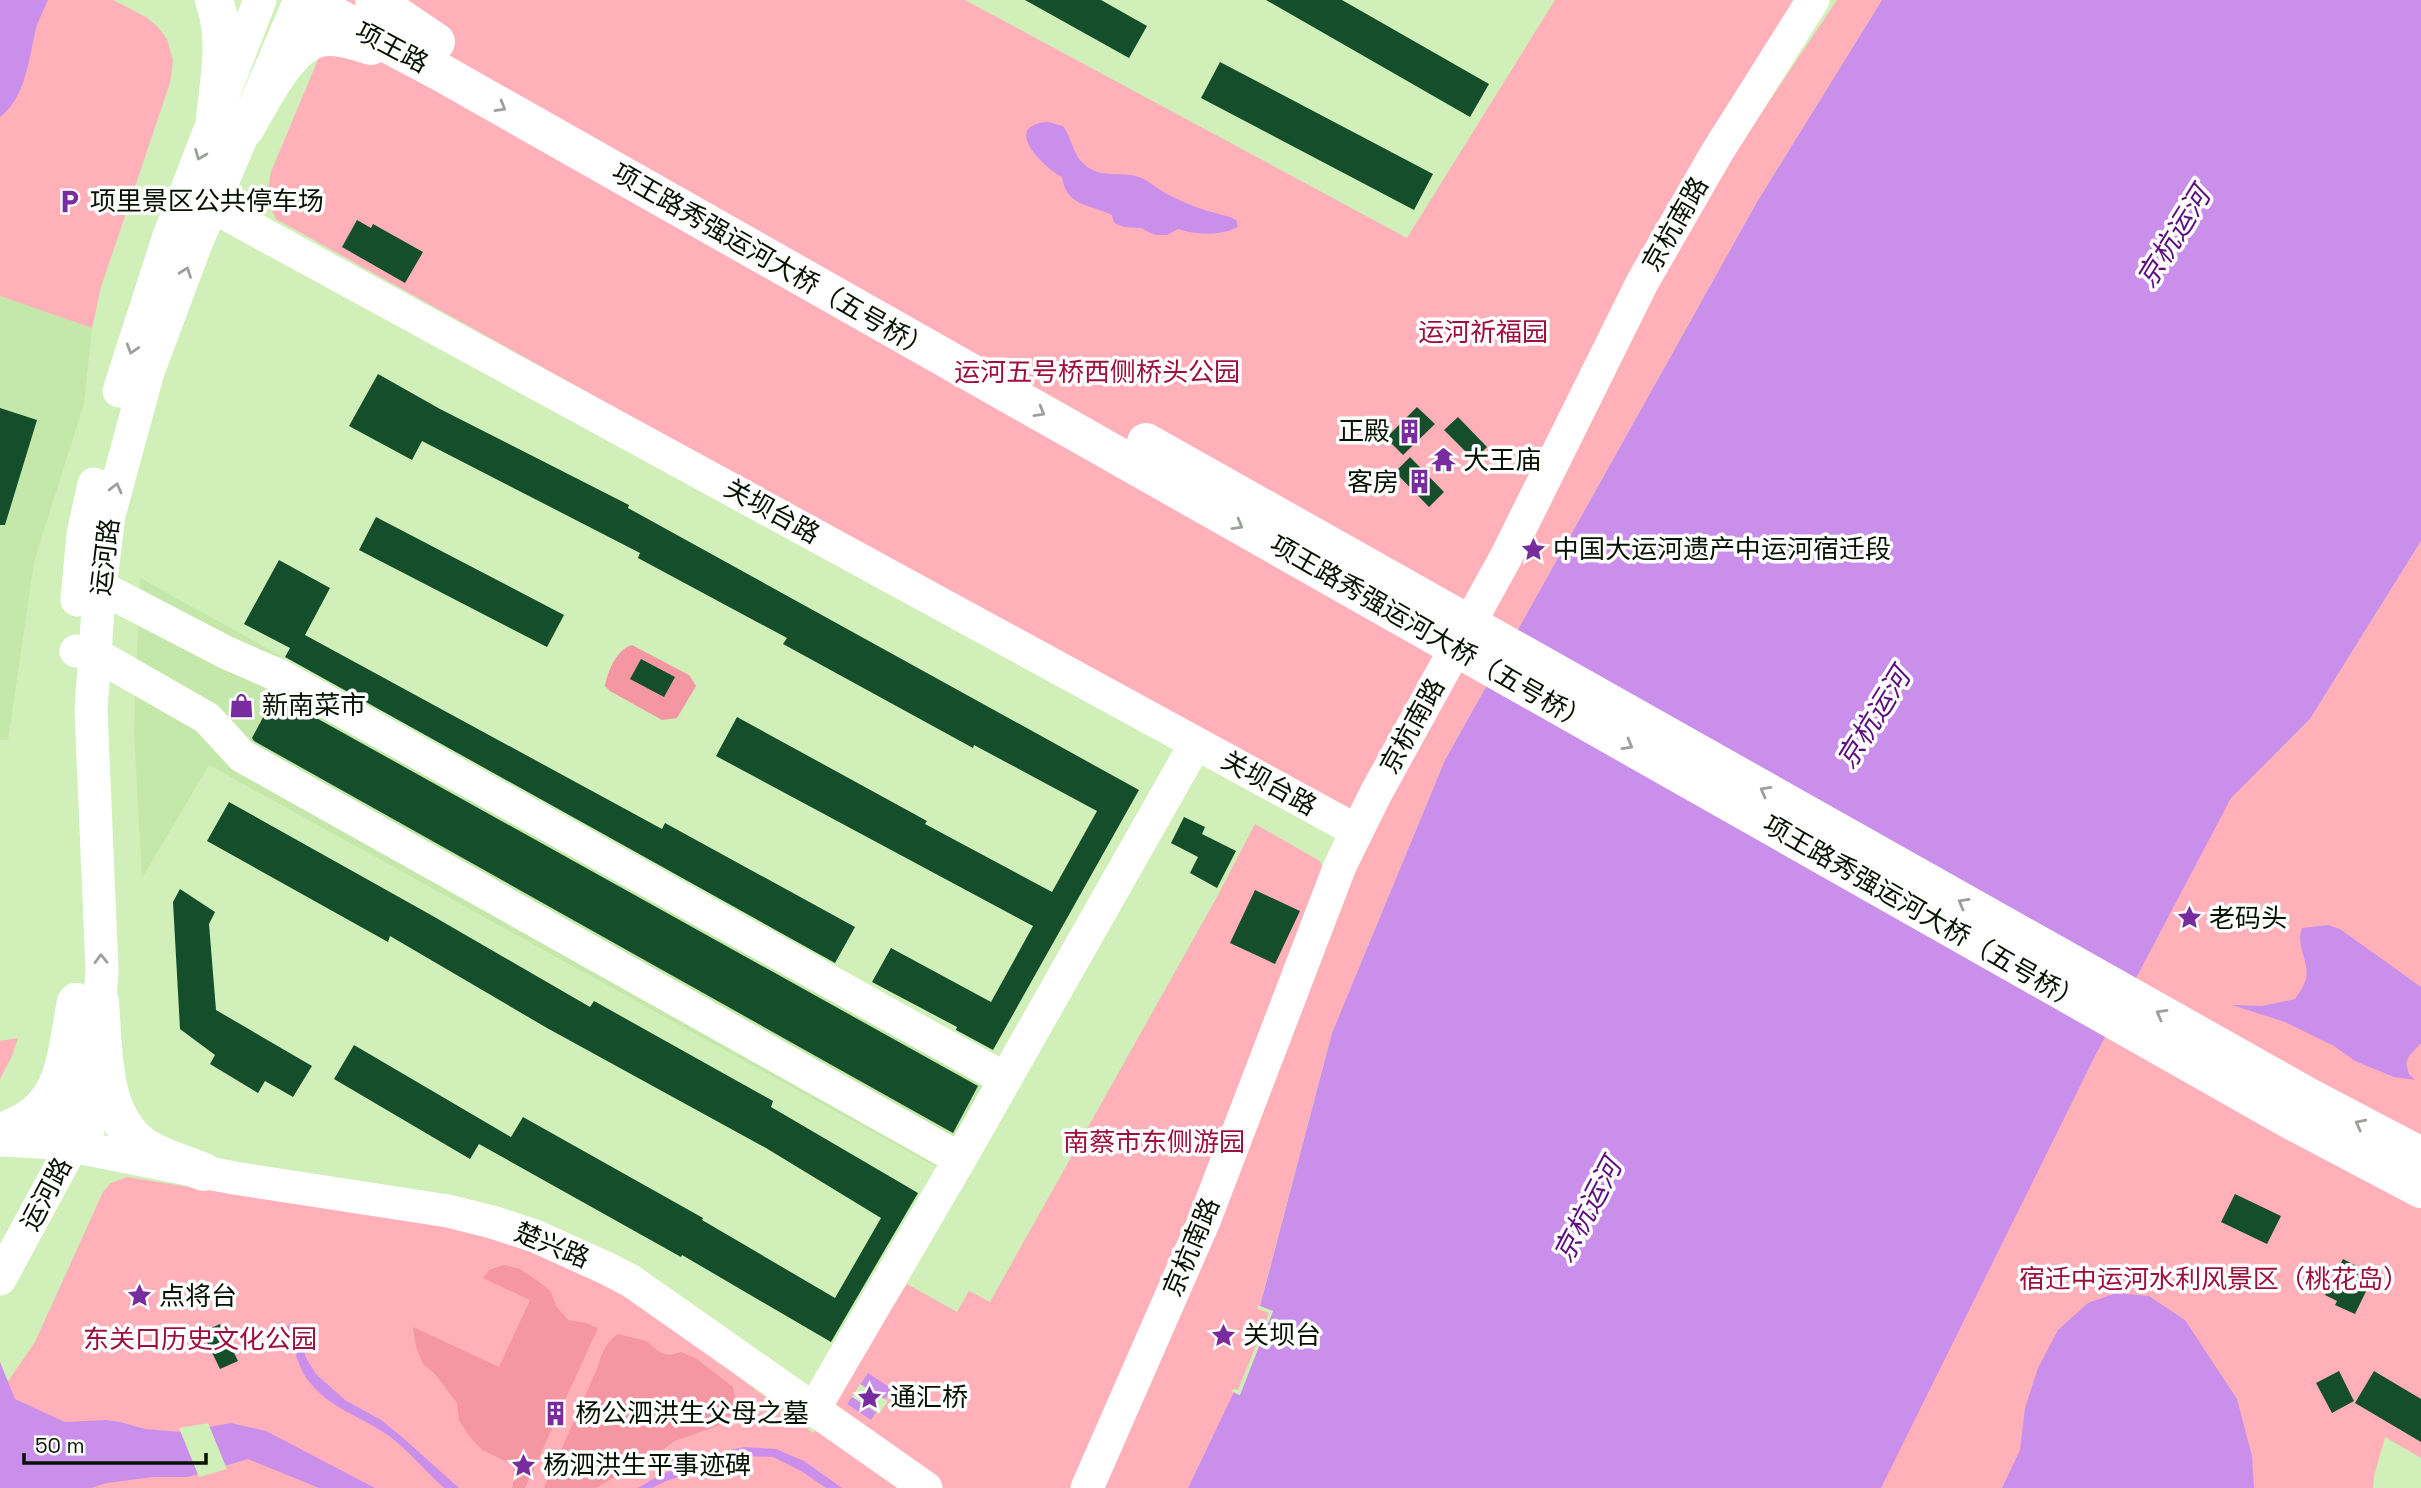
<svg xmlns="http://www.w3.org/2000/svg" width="2421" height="1488" font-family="'Space Grotesk','Noto Sans SC',sans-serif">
<rect width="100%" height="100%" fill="#d0efb9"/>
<path fill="#c4e7aa" d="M0,296L92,328L84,403L34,562L8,740H0Z
M140,578L281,656L277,664L1001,1067L942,1170L209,765L142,878L134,731Z"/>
<path fill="#ffb0b8" d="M0,0H113L146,17L158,27L167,39L173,61L170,83L101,287L92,328L0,296Z
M343,0H965L1407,238L1555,0H1799L1376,779L1346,814L276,219C266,200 267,193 271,172Z
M1837,0H1882L1757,202L1445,760L1332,1033L1260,1305L1273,1311L1240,1395L1234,1393L1188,1488H0V1393L35,1342L103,1192L111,1183L127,1177L288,1203L373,1213L504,1236L642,1304L813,1433L907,1284L957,1312L969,1291L990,1302L1217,897L1255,824L1320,861L1326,877L1354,868L1673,257L1732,157Z
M2421,541V1458L2385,1437L2374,1476L2373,1488H1874L2094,1058L2231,797L2310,719Z
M18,1038L12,1056L0,1079V1041Z"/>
<path fill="#f497a2" d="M632,645L689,675L696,686L677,718L662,720L610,691L605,686C608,671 616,650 632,645Z
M504,1265L520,1269L542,1284L551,1292L556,1306L568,1320L586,1323L598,1328L525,1488H512L518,1467L482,1450L469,1436L459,1420L457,1403L435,1374L423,1364L416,1347L413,1327L499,1367L530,1300L483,1278L489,1270Z
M618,1334L646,1341L661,1353L670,1355L681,1352L697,1359L733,1387L737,1405L732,1414L717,1426L675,1441L627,1474L613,1478L596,1488H544L597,1369C601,1355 605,1343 618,1334Z"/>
<path fill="#c98fea" d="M0,0H48C43,12 36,24 34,37C28,65 24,99 0,117Z
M1882,0H2421V541L2310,719L2231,798L2094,1058L1881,1488H1188L1234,1392L1239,1395L1273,1311L1260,1306L1332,1033L1445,760L1757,202Z
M1048,122L1063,126C1072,138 1073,155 1084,164C1098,178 1118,172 1136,176C1149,180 1157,189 1169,195C1188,205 1209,212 1230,217L1236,220L1238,227C1221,236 1196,235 1178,229L1167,235H1155L1141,228L1124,227L1114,223L1112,215C1089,204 1066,206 1062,177C1043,167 1000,125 1048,122Z
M2328,925L2340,929L2421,987V1043L2409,1056L2406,1063L2409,1074L2415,1080L2394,1077L2355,1061L2334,1046L2285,1022L2232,1005L2262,1006L2295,999C2299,993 2304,986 2306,979C2310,961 2295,946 2302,928Z
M2116,1293L2149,1296L2185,1320L2237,1399L2252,1456L2254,1488H2002L2020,1450L2025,1408L2038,1368L2058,1330L2088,1303Z
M296,1322L306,1358L316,1374L345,1400L381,1420L402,1437L459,1488H444C425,1471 409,1451 389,1436C364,1418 332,1409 312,1385C297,1369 294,1345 287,1326Z
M0,1362L15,1399L65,1422L106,1420L120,1422L145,1429L181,1432L231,1423L266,1431L375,1488H319L248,1459L188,1477H153L107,1483L91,1488H0Z
M868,1373L892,1389L871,1420L847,1404Z
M744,1447L776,1449L804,1461L842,1488H826L801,1471L773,1457L744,1456L666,1481L652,1488H638C671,1467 706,1455 744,1447Z"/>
<path fill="#d0efb9" d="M1257,1305L1273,1311L1240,1395L1231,1391L1234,1389L1238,1390L1269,1313L1258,1309Z
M860,1384L888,1401L879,1414L852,1397Z
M208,1423L227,1469L199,1477L179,1428Z"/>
<path fill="#144e2b" d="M1025,0H1101L1147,26L1129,58Z
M1266,0H1342L1489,84L1470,117Z
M1220,62L1433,174L1414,210L1201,98Z
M357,220L371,228L373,224L423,252L405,283L342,247Z
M378,374L440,409L629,505L628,508L1139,790L993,1050L956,1030L957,1027L872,982L891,948L991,1002L1033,926L716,756L737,717L927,821L925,824L1052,892L1097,811L974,745L973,748L783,644L787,638L638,558L640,553L422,441L412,460L349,426Z
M1417,407L1435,424L1403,455L1386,438Z
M0,408L37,420L5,525H0Z
M1458,417L1487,447L1474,460L1444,430Z
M1410,457L1444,492L1429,507L1395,472Z
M376,517L564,615L547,647L359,550Z
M279,560L330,588L305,635L662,829L665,823L855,927L835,963L285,657L290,648L244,624Z
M641,659L675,677L664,697L630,679Z
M275,695L978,1086L953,1133L254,741L252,738Z
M229,802L431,915L590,1007L594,1001L773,1101L771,1107L918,1193L831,1342L682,1255L681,1257L479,1144L470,1159L334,1079L354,1045L511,1137L523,1117L703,1218L702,1220L835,1298L881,1218L766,1148L547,1028L390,936L388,942L207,841Z
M1184,817L1205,827L1202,834L1236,851L1217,888L1190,873L1198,857L1171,843Z
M180,889L215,912L209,924L216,1010L312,1066L293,1097L265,1081L258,1093L210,1064L215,1055L180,1029L173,902Z
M1255,890L1300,911L1275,964L1230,943Z
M2235,1194L2281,1216L2267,1244L2221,1222Z
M2343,1259L2374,1275L2355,1314L2335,1305L2337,1301L2325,1295Z
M220,1324L238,1361L220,1369L202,1332Z
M2339,1371L2354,1401L2332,1413L2316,1383Z
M2374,1371L2421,1399V1442L2355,1403Z"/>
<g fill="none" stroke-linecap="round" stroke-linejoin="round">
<path stroke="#fff" stroke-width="33" d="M186,192L1357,831
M119,391L169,236L260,0
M80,584L100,587L227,653L280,676L1005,1079
M77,600L83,534L94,484
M76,651L95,654L207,718L242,756L960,1159
M0,1140L57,1143L234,1178L448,1211L492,1222L535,1236L608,1269L631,1281L926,1488
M57,1143L66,1106L71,1066
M86,1149L97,1053L102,969L91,710L99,596L109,515L148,372L195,246L300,0
M0,1279L72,1146
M814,1409L960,1159L1196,743
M1087,1488L1204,1221L1340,866L1376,793L1506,557L1643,281L1716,154L1813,0"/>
<path stroke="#fff" stroke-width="38" d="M214,0C228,39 219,79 215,119
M305,0L442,73L2292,1121L2421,1189
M374,0L436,42
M245,129C261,102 283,55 311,41C329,32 353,40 371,46
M1146,442L2307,1096L2421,1156
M100,1002C104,1050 100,1117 145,1147C162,1158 185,1164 204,1172
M0,1132C67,1111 64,1062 76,1002"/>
</g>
<defs><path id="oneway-chevron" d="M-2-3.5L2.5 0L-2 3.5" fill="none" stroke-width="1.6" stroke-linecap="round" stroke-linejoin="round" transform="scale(1.75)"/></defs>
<g stroke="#9ca09a">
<use href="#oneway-chevron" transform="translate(501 107) rotate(30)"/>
<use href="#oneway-chevron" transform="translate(200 155) rotate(112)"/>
<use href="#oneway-chevron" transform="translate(186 272) rotate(-70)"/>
<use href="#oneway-chevron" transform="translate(132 349) rotate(107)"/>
<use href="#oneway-chevron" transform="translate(1040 412) rotate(30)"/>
<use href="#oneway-chevron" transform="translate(116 488) rotate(-76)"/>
<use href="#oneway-chevron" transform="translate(1238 525) rotate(30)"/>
<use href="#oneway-chevron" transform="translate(1628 745) rotate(30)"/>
<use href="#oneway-chevron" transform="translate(1765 791) rotate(-151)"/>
<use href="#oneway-chevron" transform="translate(1963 903) rotate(-151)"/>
<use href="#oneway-chevron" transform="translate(101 959) rotate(-92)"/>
<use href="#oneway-chevron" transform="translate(2161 1014) rotate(-151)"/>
<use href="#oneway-chevron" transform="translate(2360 1124) rotate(-153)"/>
</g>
<defs>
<symbol id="parking-bare" viewBox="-9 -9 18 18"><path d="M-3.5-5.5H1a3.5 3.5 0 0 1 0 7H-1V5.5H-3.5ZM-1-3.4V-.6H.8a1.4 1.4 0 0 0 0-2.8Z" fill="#792c9d" stroke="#fff" stroke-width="2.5" paint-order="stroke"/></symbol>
<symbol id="building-bare" viewBox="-9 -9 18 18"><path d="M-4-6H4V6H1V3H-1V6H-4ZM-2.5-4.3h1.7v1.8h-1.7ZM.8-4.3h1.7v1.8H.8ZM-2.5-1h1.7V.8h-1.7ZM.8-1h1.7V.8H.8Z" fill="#792c9d" stroke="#fff" stroke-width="2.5" paint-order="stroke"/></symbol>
<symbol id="temple-bare" viewBox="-9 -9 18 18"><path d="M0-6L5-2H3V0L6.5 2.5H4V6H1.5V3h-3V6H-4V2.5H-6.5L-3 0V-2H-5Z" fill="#792c9d" stroke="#fff" stroke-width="2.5" paint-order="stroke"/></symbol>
<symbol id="sight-bare" viewBox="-9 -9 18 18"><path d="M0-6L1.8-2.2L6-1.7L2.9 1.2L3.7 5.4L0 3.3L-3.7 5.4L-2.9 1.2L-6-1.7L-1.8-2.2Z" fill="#792c9d" stroke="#fff" stroke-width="2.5" paint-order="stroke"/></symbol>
<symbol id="shop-bare" viewBox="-9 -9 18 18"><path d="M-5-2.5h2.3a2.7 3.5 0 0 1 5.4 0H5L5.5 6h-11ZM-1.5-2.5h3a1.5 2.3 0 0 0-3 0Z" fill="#792c9d" stroke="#fff" stroke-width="2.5" paint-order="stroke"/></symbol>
</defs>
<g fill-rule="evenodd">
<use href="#parking-bare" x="52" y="184" width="35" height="35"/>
<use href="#building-bare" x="1392" y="414" width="35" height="35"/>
<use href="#temple-bare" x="1426" y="442" width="35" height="35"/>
<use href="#building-bare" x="1402" y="464" width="35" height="35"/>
<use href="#sight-bare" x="1516" y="532" width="35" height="35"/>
<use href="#shop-bare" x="224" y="688" width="35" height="35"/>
<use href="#sight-bare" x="2172" y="900" width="35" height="35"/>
<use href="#sight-bare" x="122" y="1278" width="35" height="35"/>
<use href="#sight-bare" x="1206" y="1318" width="35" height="35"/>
<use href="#sight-bare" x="852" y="1380" width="35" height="35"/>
<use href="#building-bare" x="538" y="1396" width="35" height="35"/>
<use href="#sight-bare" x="506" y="1448" width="35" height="35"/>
</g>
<g text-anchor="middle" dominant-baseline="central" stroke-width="7" stroke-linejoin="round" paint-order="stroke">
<g font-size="26" fill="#081202" stroke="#fff">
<text transform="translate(392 47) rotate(28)">项王路</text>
<text transform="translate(1675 224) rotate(-60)">京杭南路</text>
<text transform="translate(772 261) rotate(30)">项王路秀强运河大桥（五号桥）</text>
<text transform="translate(772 511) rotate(29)">关坝台路</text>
<text transform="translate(105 557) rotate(-83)">运河路</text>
<text transform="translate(1430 633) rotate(30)">项王路秀强运河大桥（五号桥）</text>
<text transform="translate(1412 726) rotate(-61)">京杭南路</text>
<text transform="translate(1269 783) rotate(29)">关坝台路</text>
<text transform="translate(1923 913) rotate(30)">项王路秀强运河大桥（五号桥）</text>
<text transform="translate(46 1194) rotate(-62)">运河路</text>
<text transform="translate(552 1245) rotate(22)">楚兴路</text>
<text transform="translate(1191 1247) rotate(-67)">京杭南路</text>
</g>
<g font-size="26" fill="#081202" stroke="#fff" text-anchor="start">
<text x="90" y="201">项里景区公共停车场</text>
<text x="1390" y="431" text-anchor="end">正殿</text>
<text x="1463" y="460">大王庙</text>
<text x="1399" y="482" text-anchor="end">客房</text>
<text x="1553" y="549">中国大运河遗产中运河宿迁段</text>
<text x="262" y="705">新南菜市</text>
<text x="2209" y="918">老码头</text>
<text x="159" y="1296">点将台</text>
<text x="1243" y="1335">关坝台</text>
<text x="890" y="1397">通汇桥</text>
<text x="575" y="1413">杨公泗洪生父母之墓</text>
<text x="543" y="1465">杨泗洪生平事迹碑</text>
</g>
<g font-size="26" fill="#9e103b" stroke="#fff">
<text x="1483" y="332">运河祈福园</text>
<text x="1097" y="372">运河五号桥西侧桥头公园</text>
<text x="1154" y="1142">南蔡市东侧游园</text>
<text x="2214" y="1279">宿迁中运河水利风景区（桃花岛）</text>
<text x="200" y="1339">东关口历史文化公园</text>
</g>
<g font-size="28" font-style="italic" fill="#5e0f7e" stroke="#fff">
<text transform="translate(2173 237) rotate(-58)">京杭运河</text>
<text transform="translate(1873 718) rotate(-58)">京杭运河</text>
<text transform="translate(1587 1210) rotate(-62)">京杭运河</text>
</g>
</g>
<path d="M24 1453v10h182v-10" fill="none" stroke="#081202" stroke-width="3.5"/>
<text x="35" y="1453" font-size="21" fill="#081202" stroke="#ffffff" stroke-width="5" paint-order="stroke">50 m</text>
</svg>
